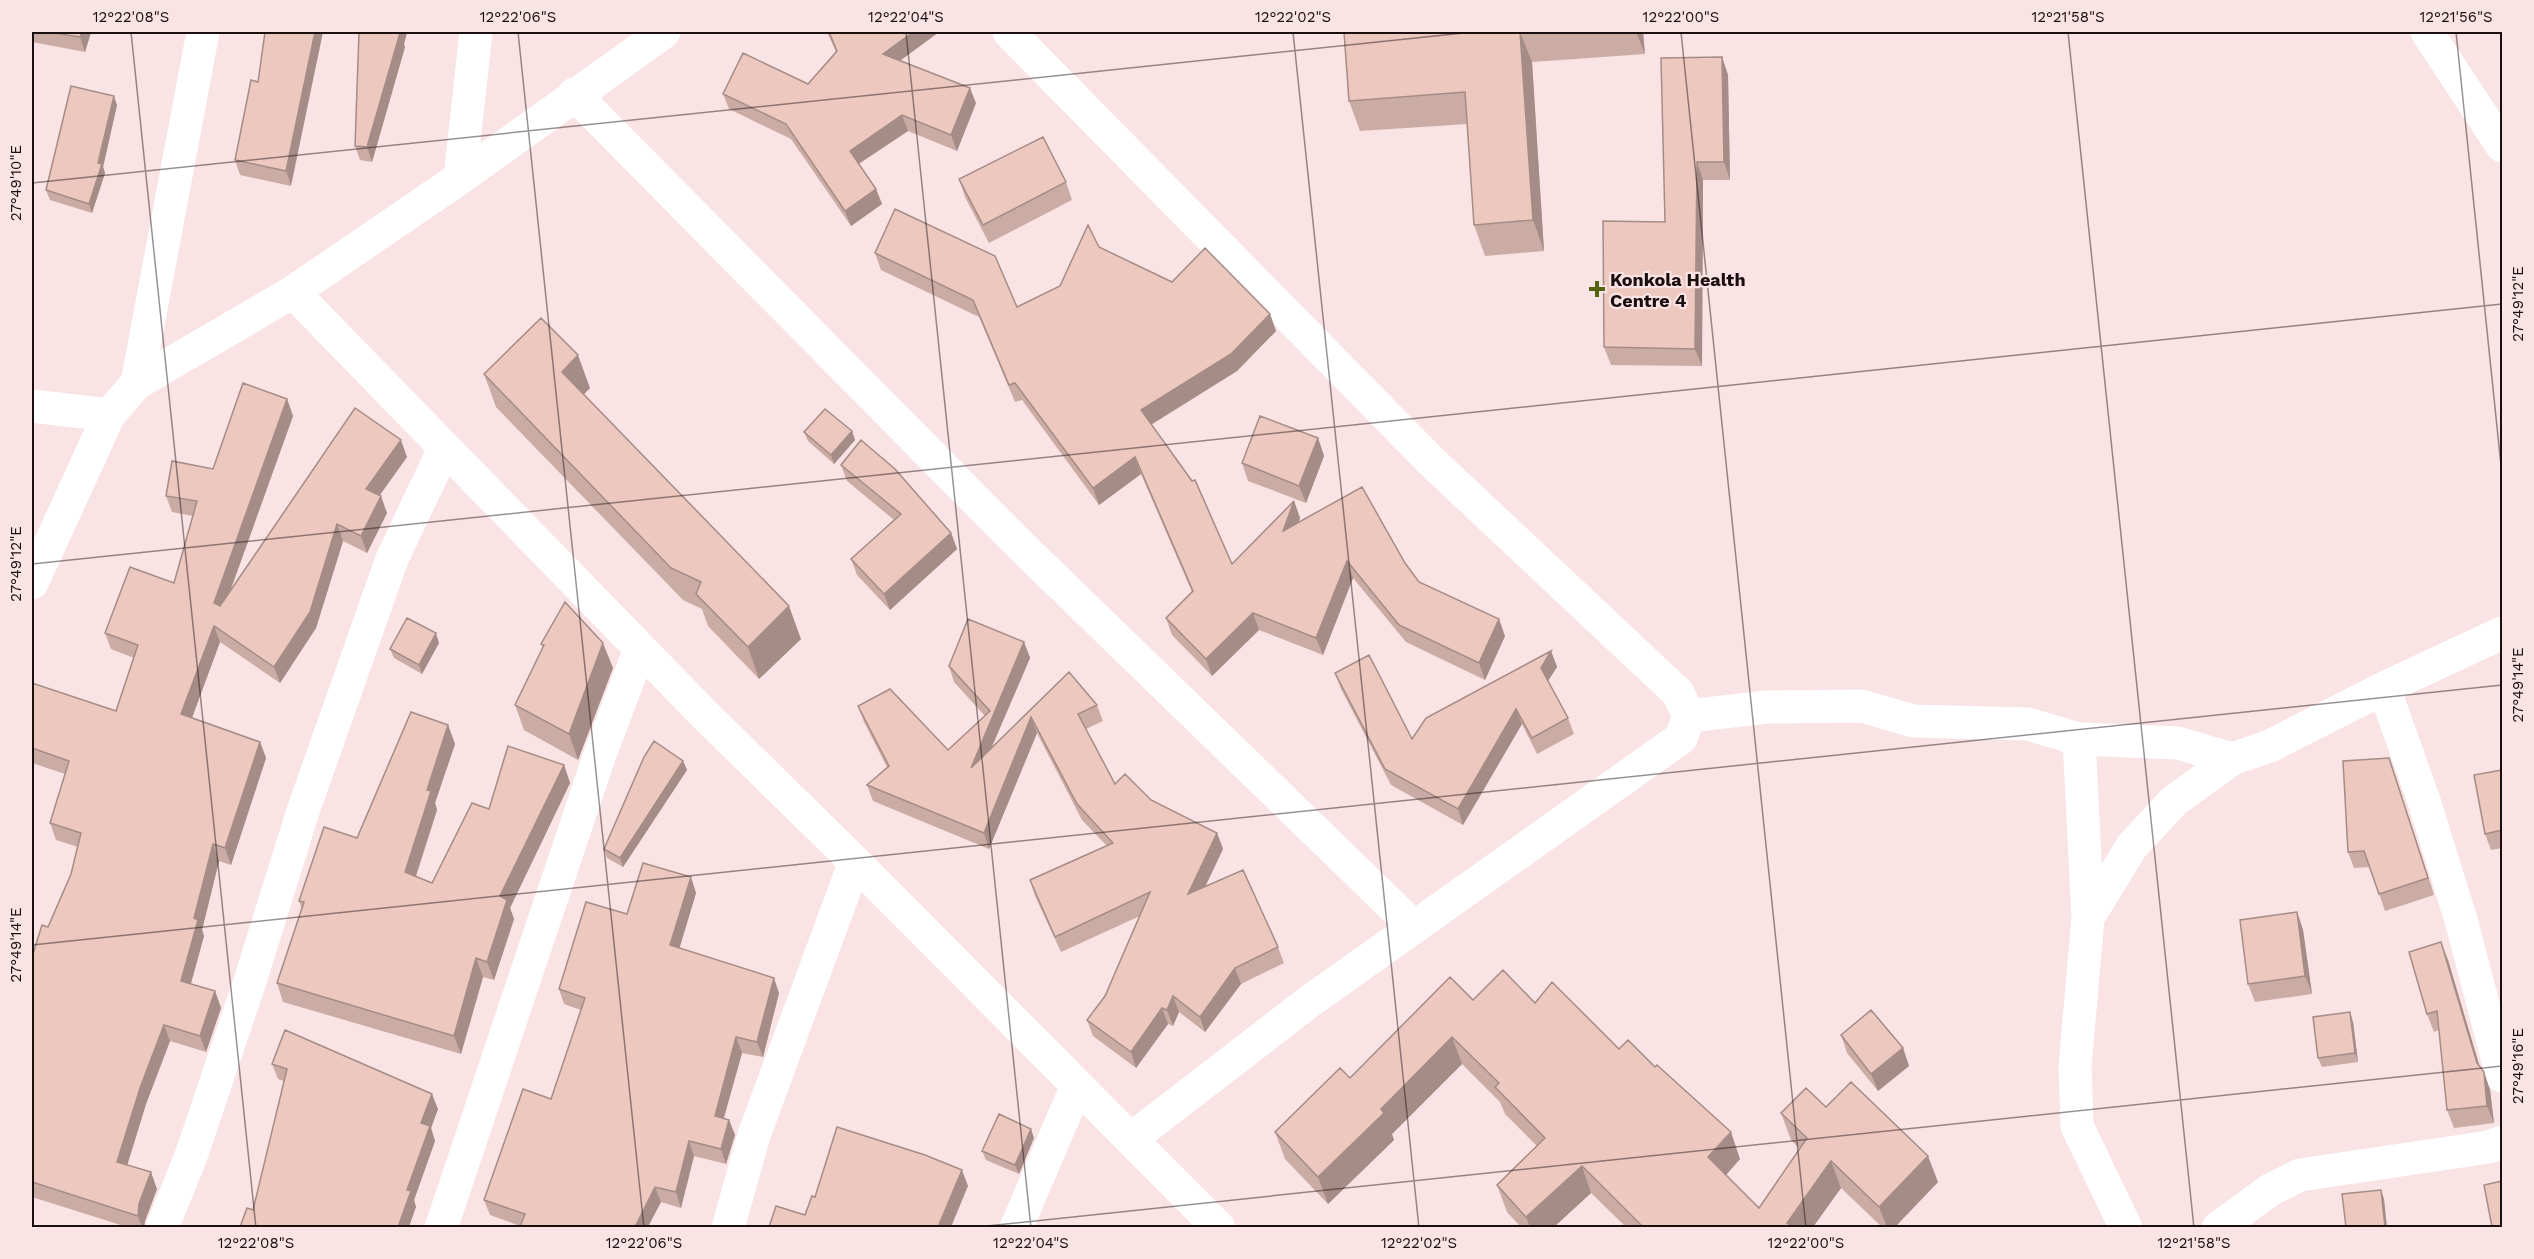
<svg xmlns="http://www.w3.org/2000/svg" width="2534" height="1259" font-family="'Work Sans',sans-serif">
<rect width="100%" height="100%" fill="#fae3e4"/>
<g fill="none" stroke-linecap="round" stroke-linejoin="round">
<path stroke="#fff" stroke-width="33" d="M1009,32L1432,462L1678,693L1689,716L1681,738L1310,1001L1131,1139
M2427,32L2502,146
M574,94L1014,539L1413,926
M460,178L476,32
M293,292L704,714L855,862L1219,1228
M137,383L203,32
M32,406L109,415
M32,583L109,415L137,383L293,292L460,178L664,32
M2502,633L2384,688L2424,801L2461,920L2502,1076
M1689,716L1767,707L1862,706L1913,721L2028,724L2079,739L2178,743L2232,759
M2079,739L2088,918
M162,1228L191,1156L250,981L303,811L392,559L444,449
M441,1228L599,757L640,649
M728,1228L754,1135L855,862
M1016,1228L1077,1086
M2126,1228L2077,1126L2075,1066L2088,918L2132,846L2174,801L2232,759L2270,746L2384,688
M2218,1228L2270,1190L2300,1175L2489,1147L2502,1142"/>
</g>
<path fill="#cbaca4" d="M32,32H91L85,52L32,42Z
M359,32H407L404,44L405,47L372,162L360,160L355,146Z
M827,32H939L900,60L976,103L957,151L908,131L859,164L876,189L882,204L851,226L791,139L729,109L723,94L808,84L836,52Z
M1344,32H1643L1645,54L1532,62L1544,251L1485,256L1474,225L1467,124L1360,131L1349,101Z
M1722,57L1728,75L1730,180H1703L1702,366L1611,365L1604,347L1665,222Z
M258,82L291,186L240,175L235,160Z
M117,105L103,167L105,173L92,213L50,200L46,190Z
M959,179L1066,182L1072,200L989,243L965,197Z
M1099,247L1172,282L1270,314L1276,331L1237,371L1151,425L1232,564L1294,501L1300,518L1299,522L1405,563L1419,582L1505,636L1485,680L1406,642L1353,578L1323,655L1259,630L1212,676L1172,635L1166,618L1192,592L1141,474L1099,505L1022,400L1015,402L979,317L881,270L875,253L1017,307L1060,286Z
M484,374L590,388L584,394L801,639L759,679L708,626L702,609L683,600L496,407Z
M287,399L293,416L231,589L407,457L379,496L387,513L367,553L343,541L316,628L280,683L220,642L192,718L260,742L266,758L231,865L219,861L202,930L204,936L191,984L215,991L221,1008L206,1052L170,1041L146,1104L127,1165L157,1189L145,1221L144,1227H127L32,1197V957L48,927L71,874L78,847L56,840L50,823L65,774L32,763V684L116,711L134,658L111,649L105,633L174,583L193,516L172,512L166,496L213,469Z
M852,431L855,440L834,464L808,441L804,432Z
M1318,438L1324,456L1306,503L1248,481L1242,463Z
M841,465L951,533L957,549L890,610L857,575L851,559L894,520L847,481Z
M1024,642L1030,658L992,747L1069,672L1097,705L1103,721L1086,729L1115,784L1217,833L1223,849L1205,887L1278,947L1284,963L1241,984L1205,1032L1179,1012L1173,1026L1168,1024L1136,1068L1093,1036L1087,1020L1105,996L1140,916L1061,952L1035,896L1030,880L1107,846L1082,820L1037,733L989,849L873,801L867,785L887,767L864,722L858,706L948,750L985,716L954,682L949,666Z
M439,643L422,674L394,658L390,649Z
M541,644L613,668L578,760L524,730L515,705L543,648Z
M1551,651L1557,667L1548,681L1568,718L1574,734L1537,754L1522,724L1463,825L1391,785L1341,689L1335,673L1412,739Z
M448,725L455,744L435,803L437,810L416,877L432,883L489,809L564,765L570,783L510,908L514,919L494,980L483,977L461,1054L283,1002L277,983L302,909L299,901L357,838Z
M2389,758L2434,895L2385,911L2370,867L2354,868L2348,852Z
M683,761L687,770L623,867L607,858L604,849Z
M2502,770V848L2491,850L2485,834Z
M696,893L679,948L779,993L763,1057L742,1053L724,1118L729,1120L735,1135L726,1164L694,1156L681,1208L661,1202L520,1226L490,1215L484,1200L551,1099L581,1010L564,1004L559,989L627,914Z
M2297,912L2303,930L2312,994L2255,1002L2248,984Z
M2448,960L2479,1066L2484,1072L2490,1090L2494,1123L2454,1128L2447,1110L2439,1030L2434,1032L2427,1014Z
M1473,1000L1535,1003L1619,1049L1740,1159L1726,1175L1759,1208L1800,1149L1791,1140L1781,1113L1826,1107L1938,1182L1895,1227H1882L1841,1188L1813,1227H1626L1591,1193L1554,1227H1521L1507,1212L1497,1185L1537,1146L1505,1114L1500,1102L1462,1064L1392,1134L1394,1140L1328,1204L1285,1159L1275,1132L1350,1078Z
M2353,1022L2358,1062L2322,1067L2318,1058Z
M1841,1035L1903,1048L1909,1066L1878,1091L1847,1053Z
M272,1064L438,1109L431,1128L435,1141L414,1200L416,1207L253,1210L284,1081L278,1079Z
M1034,1138L1019,1174L986,1160L982,1151Z"/>
<path fill="#a58c86" d="M82,32H91L85,52L80,37Z
M315,32H323L291,186L286,171Z
M398,32H407L404,44L405,47L372,162L367,147Z
M913,32H939L889,69L883,54Z
M1520,32L1532,62L1544,251L1533,220Z
M1636,32H1643L1645,54Z
M1722,57L1728,75L1730,180L1724,162Z
M970,88L976,103L957,151L951,135Z
M114,96L117,105L103,167L105,173L92,213L89,204Z
M902,115L908,131L855,166L850,151Z
M1697,162L1703,180L1702,366L1695,349Z
M876,189L882,204L851,226L845,211Z
M1270,314L1276,331L1237,371L1147,427L1141,410Z
M578,355L590,388L574,404L562,372Z
M287,399L293,416L220,619L214,603Z
M852,431L855,440L834,464L831,455Z
M1318,438L1324,456L1306,503L1299,486Z
M401,440L407,457L372,506L366,489Z
M1135,457L1141,474L1099,505L1093,488Z
M381,496L387,513L367,553L361,536Z
M1294,501L1300,518L1289,548L1283,531Z
M337,524L343,541L316,628L280,683L274,667Z
M951,533L957,549L890,610L884,594Z
M1347,561L1353,578L1323,655L1316,638Z
M789,606L801,639L759,679L748,647Z
M1253,613L1259,630L1212,676L1206,659Z
M1499,619L1505,636L1485,680L1479,663Z
M214,626L220,642L187,731L181,714Z
M436,633L439,643L422,674L419,665Z
M1024,642L1030,658L976,783L971,768Z
M603,643L613,668L578,760L569,734Z
M1551,651L1557,667L1546,684L1541,668Z
M1516,709L1522,724L1463,825L1458,809Z
M1031,717L1037,733L989,849L984,833Z
M448,725L455,744L435,803L437,810L411,890L405,872L427,790Z
M260,742L266,758L231,865L225,848Z
M2389,758L2395,775L2434,895L2428,878Z
M683,761L687,770L623,867L620,858Z
M564,765L570,783L510,908L514,919L494,980L487,962L500,896Z
M1217,833L1223,849L1194,910L1188,894Z
M213,844L219,861L202,930L204,936L187,997L181,981L194,918Z
M691,877L696,893L676,960L670,945Z
M2297,912L2303,930L2312,994L2305,976Z
M2441,942L2448,960L2484,1081L2477,1063Z
M476,958L483,977L461,1054L454,1036Z
M1235,968L1241,984L1205,1032L1200,1017Z
M774,978L779,993L763,1057L757,1042Z
M215,991L221,1008L206,1052L200,1036Z
M1173,996L1179,1012L1173,1026L1167,1010Z
M1162,1008L1168,1024L1136,1068L1131,1052Z
M2350,1012L2353,1022L2358,1062L2355,1053Z
M164,1025L170,1041L146,1104L123,1179L117,1162L140,1088Z
M736,1037L742,1053L720,1131L715,1116Z
M1452,1037L1462,1064L1392,1134L1394,1140L1328,1204L1318,1177L1381,1109Z
M1903,1048L1909,1066L1878,1091L1871,1074Z
M2484,1072L2490,1090L2494,1123L2487,1106Z
M432,1094L438,1109L431,1128L435,1141L414,1200L416,1207L409,1227H398L421,1123Z
M729,1120L735,1135L726,1164L721,1149Z
M1031,1129L1034,1138L1019,1174L1015,1165Z
M1731,1132L1740,1159L1718,1184L1708,1157Z
M689,1141L694,1156L681,1208L676,1192Z
M1928,1156L1938,1182L1895,1227H1887L1879,1207Z
M1831,1161L1841,1188L1813,1227H1789L1787,1223Z
M1582,1166L1591,1193L1554,1227H1530L1526,1217Z
M962,1170L968,1186L951,1227H938Z
M151,1172L157,1189L145,1221L144,1227H142L138,1216L139,1204Z
M655,1187L661,1202L648,1227H635Z
M2381,1190L2384,1199L2387,1227H2385Z"/>
<path fill="#ecc8bf" stroke="#a58c86" stroke-width="1.5" d="M48,32H82L80,37Z
M265,32H315L286,171L235,160L251,80L258,82Z
M359,32H398V33H400L367,147L355,146Z
M829,32H913L883,54L970,88L951,135L902,115L850,151L876,189L845,211L786,124L723,94L743,53L808,84L837,51Z
M1344,32H1520L1533,220L1474,225L1465,92L1349,101Z
M1722,57L1724,162H1697L1695,349L1604,347L1603,221L1665,222L1661,58Z
M71,86L114,96L98,163L102,164L89,204L46,190Z
M1043,137L1066,182L983,225L959,179Z
M895,209L995,256L1017,307L1060,286L1088,225L1099,247L1172,282L1205,248L1270,314L1231,354L1141,410L1192,481L1195,480L1232,564L1294,501L1283,531L1362,487L1405,563L1419,582L1499,619L1479,663L1399,625L1347,561L1316,638L1253,613L1206,659L1166,618L1193,591L1135,457L1093,488L1015,383L1009,385L973,300L875,253Z
M541,318L578,355L562,372L789,606L748,647L696,594L701,582L671,568L484,374Z
M243,383L287,399L214,603L220,606L355,408L401,440L366,489L381,496L361,536L337,524L310,612L274,667L214,626L181,714L260,742L225,848L213,844L194,918L198,920L181,981L215,991L200,1036L164,1025L140,1088L117,1162L151,1172L139,1204L138,1216L32,1182V957L42,925L48,927L71,874L81,833L50,823L69,761L32,748V683L116,711L138,645L105,633L130,567L174,583L197,501L166,496L172,461L213,469Z
M825,409L852,431L831,455L804,432Z
M1260,416L1318,438L1299,486L1242,463Z
M861,440L895,469L951,533L884,594L851,559L901,514L841,465Z
M565,602L603,643L569,734L515,705L544,645L541,644Z
M407,618L436,633L419,665L390,649Z
M968,619L1024,642L971,768L1069,672L1097,705L1078,714L1115,784L1125,774L1151,800L1217,833L1188,894L1243,870L1278,947L1235,968L1200,1017L1173,996L1167,1010L1162,1008L1131,1052L1087,1020L1105,996L1150,892L1055,937L1030,880L1113,843L1077,804L1031,717L984,833L867,785L889,766L858,706L890,689L948,750L990,711L949,666Z
M1551,651L1541,668L1568,718L1532,738L1516,709L1458,809L1385,769L1335,673L1369,655L1412,739L1426,718Z
M411,712L448,725L427,790L431,791L405,872L432,883L472,803L489,809L508,746L564,765L500,896L507,900L487,962L476,958L454,1036L277,983L304,902L299,901L324,827L357,838Z
M654,741L683,761L620,858L604,849L644,757Z
M2389,758L2428,878L2379,894L2364,851L2348,852L2343,761Z
M2502,770V830L2485,834L2474,775Z
M643,863L691,877L670,945L774,978L757,1042L736,1037L715,1116L729,1120L721,1149L689,1141L676,1192L655,1187L635,1227H520L525,1214L484,1200L523,1089L551,1099L585,998L559,989L586,902L627,914Z
M2297,912L2305,976L2248,984L2240,920Z
M2441,942L2477,1063L2484,1072L2487,1106L2447,1110L2437,1011L2427,1014L2409,952Z
M1503,970L1535,1003L1552,982L1619,1049L1628,1040L1655,1067L1657,1065L1731,1132L1708,1157L1759,1208L1807,1138L1781,1113L1806,1088L1826,1107L1851,1082L1928,1156L1879,1207L1831,1161L1787,1223L1792,1227H1643L1582,1166L1526,1217L1497,1185L1545,1138L1495,1087L1499,1083L1452,1037L1381,1109L1384,1113L1318,1177L1275,1132L1340,1068L1350,1078L1450,977L1473,1000Z
M1871,1010L1903,1048L1871,1074L1841,1035Z
M2350,1012L2355,1053L2318,1058L2313,1017Z
M285,1030L432,1094L421,1123L430,1126L407,1190L411,1191L398,1227H240L247,1208L253,1210L287,1069L272,1064Z
M999,1114L1031,1129L1015,1165L982,1151Z
M837,1127L925,1155L962,1170L938,1227H769L776,1206L805,1215L812,1196L815,1197Z
M2502,1181V1227H2492L2484,1185Z
M2381,1190L2385,1227H2346L2342,1194Z"/>
<path fill="none" stroke="#1b0e0f" stroke-width="1.5" stroke-opacity="0.45" d="M131,32L256,1228M518,32L644,1228M906,32L1031,1228M1293,32L1419,1228M1681,32L1806,1228M2068,32L2194,1228M2456,32L2502,475M32,183L1473,32M32,564L2502,304M32,945L2502,685M968,1228L2502,1066"/>
<path fill="#52640e" stroke="#fae3e4" stroke-width="2" d="M1594 280h6v6h6v6h-6v6h-6v-6h-6v-6h6z"/>
<g text-anchor="middle" dominant-baseline="central" stroke-width="4.5" stroke-linejoin="round" paint-order="stroke">
<g font-size="18" font-weight="bold" fill="#1b0e0f" stroke="#fae3e4" text-anchor="start">
<text x="1610" y="279">Konkola Health<tspan x="1610" dy="21">Centre 4</tspan></text>
</g>
</g>
<rect width="2534" height="1259" fill="none" stroke="#fae3e4" stroke-width="66"/>
<rect x="33" y="33" width="2468" height="1193" fill="none" stroke="#1b0e0f" stroke-width="2"/>
<g font-size="15" text-anchor="middle" fill="#1b0e0f">
<text x="131" y="22">12°22'08"S</text>
<text x="518" y="22">12°22'06"S</text>
<text x="906" y="22">12°22'04"S</text>
<text x="1293" y="22">12°22'02"S</text>
<text x="1681" y="22">12°22'00"S</text>
<text x="2068" y="22">12°21'58"S</text>
<text x="2456" y="22">12°21'56"S</text>
<text transform="translate(16 183) rotate(-90)" y="5">27°49'10"E</text>
<text transform="translate(2518 304) rotate(-90)" y="5">27°49'12"E</text>
<text transform="translate(16 564) rotate(-90)" y="5">27°49'12"E</text>
<text transform="translate(2518 685) rotate(-90)" y="5">27°49'14"E</text>
<text transform="translate(16 945) rotate(-90)" y="5">27°49'14"E</text>
<text transform="translate(2518 1066) rotate(-90)" y="5">27°49'16"E</text>
<text x="256" y="1248">12°22'08"S</text>
<text x="644" y="1248">12°22'06"S</text>
<text x="1031" y="1248">12°22'04"S</text>
<text x="1419" y="1248">12°22'02"S</text>
<text x="1806" y="1248">12°22'00"S</text>
<text x="2194" y="1248">12°21'58"S</text>
</g>
</svg>
